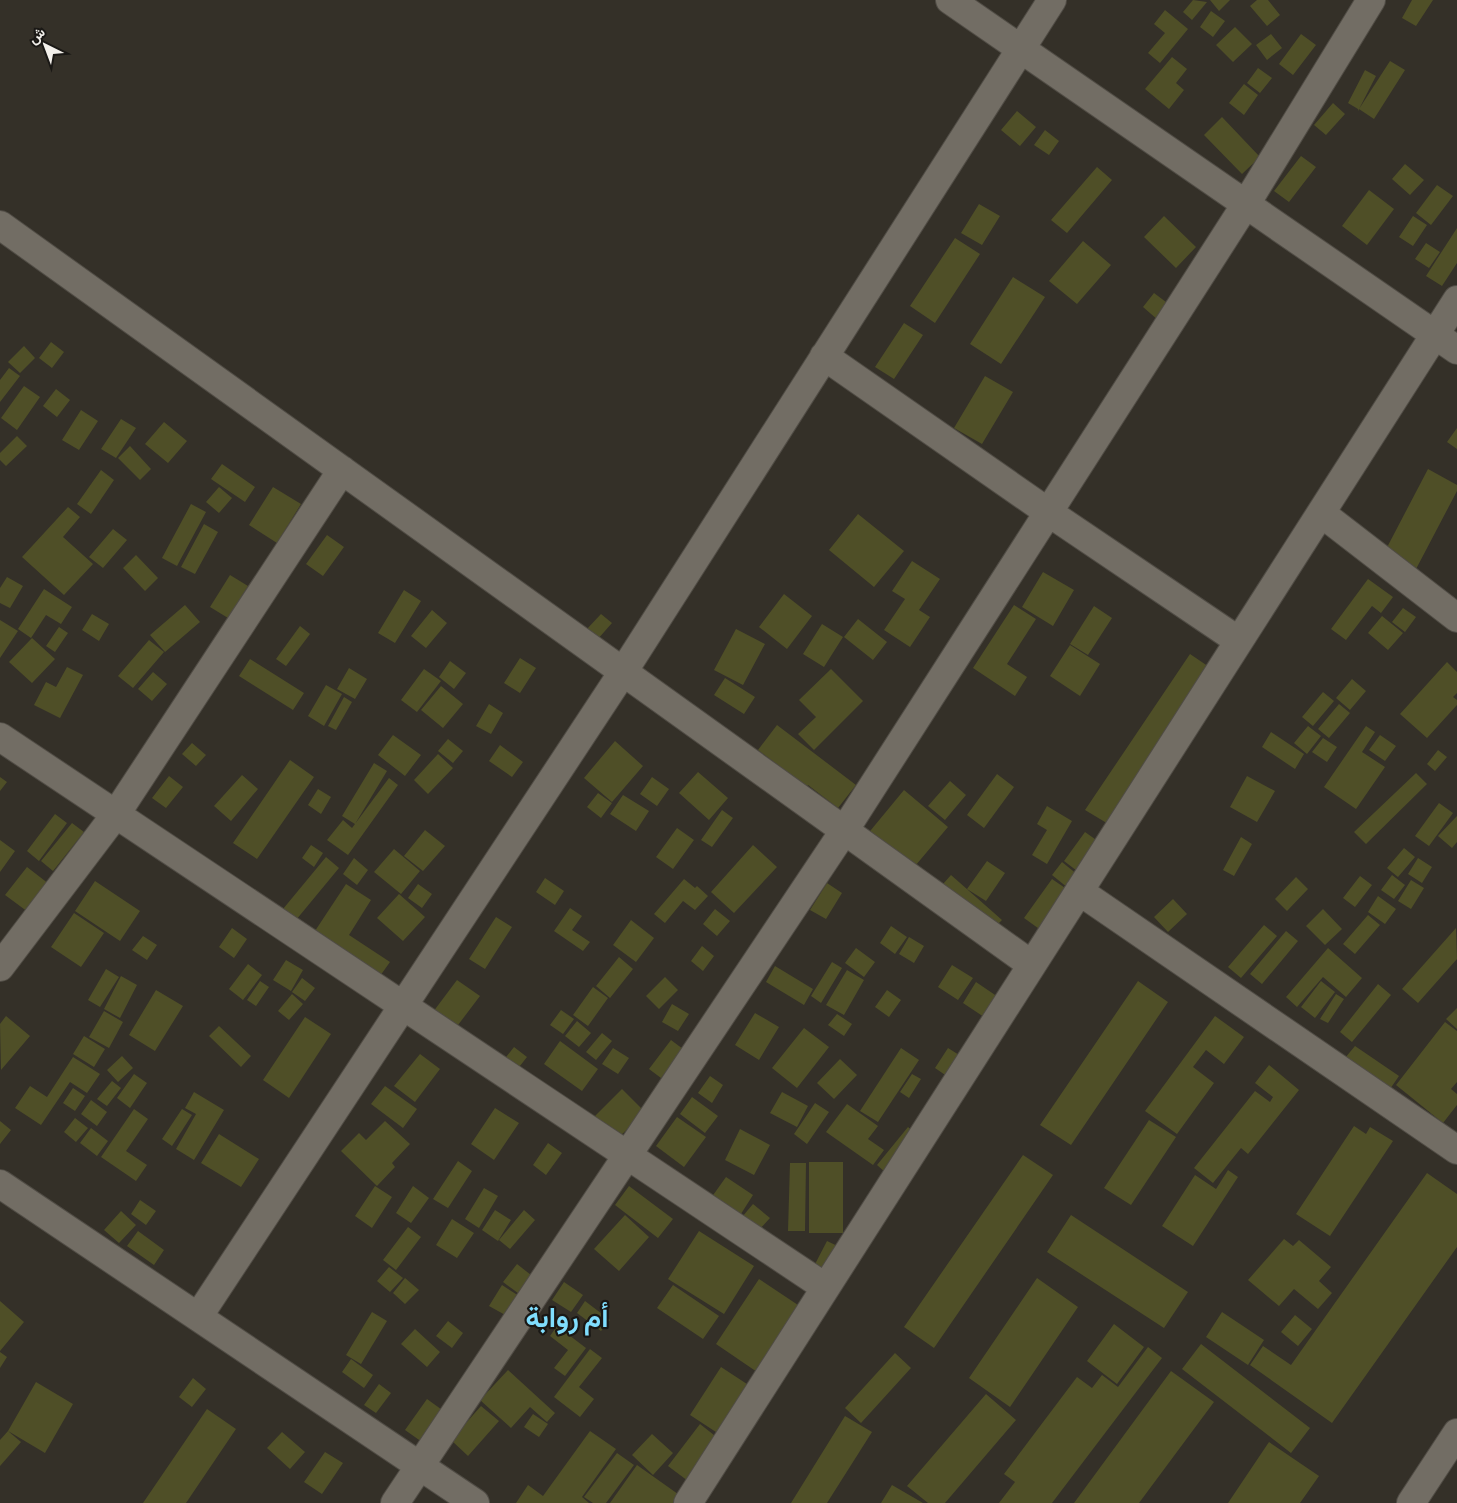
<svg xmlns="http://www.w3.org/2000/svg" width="1457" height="1503" font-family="'Zilla Slab',Vazirmatn,serif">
<rect width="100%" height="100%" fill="#343028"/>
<path fill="#4f4f27" d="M1193,0L1207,2L1192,20L1183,12Z
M1210,0H1230L1219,11Z
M1257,0H1268L1280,15L1267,26L1250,6Z
M1412,0H1433L1416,26L1402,18Z
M1165,10L1188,29L1160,63L1148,53L1165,33L1154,24Z
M1211,11L1225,21L1213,37L1200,27Z
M1235,27L1252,44L1233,62L1216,45Z
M1271,34L1282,48L1267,60L1256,45Z
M1301,34L1316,45L1293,75L1279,64Z
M1172,57L1187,69L1176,83L1184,90L1169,109L1145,89Z
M1390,61L1405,70L1374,119L1359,109Z
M1258,68L1272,78L1260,93L1247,83Z
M1365,70L1376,76L1358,111V109L1348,103Z
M1244,84L1258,95L1244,115L1229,103Z
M1333,103L1345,114L1326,135L1314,125Z
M1017,111L1036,127L1020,146L1001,130Z
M1222,117L1260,157L1242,174L1204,135Z
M1045,130L1059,141L1049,155L1034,145Z
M1301,156L1316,167L1289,202L1274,191Z
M1405,164L1424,180L1410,195L1392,179Z
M1097,167L1112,180L1067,233L1051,220Z
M1437,185L1453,196L1431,225L1416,213Z
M1369,190L1394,209L1367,245L1342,226Z
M979,204L1000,216L982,245L961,233Z
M1164,216L1196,247L1176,268L1144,237Z
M1413,216L1427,225L1413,246L1399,237Z
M1457,228V263L1442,286L1426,276Z
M955,238L980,254L935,323L910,306Z
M1083,241L1111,265L1077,304L1049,281Z
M1426,243L1440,252L1429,268L1415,259Z
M1013,277L1045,297L1001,364L970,344Z
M1154,293L1170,305L1158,320L1143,307Z
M904,323L923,335L894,379L875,367Z
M51,342L64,352L52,368L39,358Z
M24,346L35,358L20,373L8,362Z
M9,368L20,376L0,402V380Z
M985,376L1013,392L982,444L954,428Z
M24,386L40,397L17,430L1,418Z
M56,389L70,400L57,417L43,406Z
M81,410L98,421L79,450L62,440Z
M121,419L136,428L116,458L101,449Z
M164,422L187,441L168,463L145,444Z
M1457,428V449L1447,442Z
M17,436L27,446L6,466L0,460V453Z
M130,446L151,469L140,480L118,458Z
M222,464L255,487L245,502L211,479Z
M1428,469L1457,485V491L1415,571L1383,555Z
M101,470L114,480L91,514L77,504Z
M219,487L232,498L219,513L206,502Z
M273,487L301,504L277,543L249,525Z
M191,504L206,512L177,566L162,558Z
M68,507L80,517L63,537L93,564L64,595L22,557Z
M858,514L904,551L874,587L829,550Z
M204,524L218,532L195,574L181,567Z
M113,529L127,540L103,568L89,557Z
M327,535L344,547L323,576L306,564Z
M136,555L158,578L145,591L123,568Z
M912,561L940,579L919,610L930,617L910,647L884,630L905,599L892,591Z
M1043,572L1074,590L1053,626L1022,607Z
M230,575L248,586L228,618L210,607Z
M7,577L23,586L10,608L0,603V588Z
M1368,579L1393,597L1381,613L1372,606L1346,640L1331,629Z
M44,589L72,607L61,624L46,615L31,638L18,629Z
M404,590L421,601L395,643L378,633Z
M784,594L812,616L787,649L759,627Z
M185,605L200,622L165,652L150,635Z
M1014,605L1036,619L1007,664L1027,677L1015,696L973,668Z
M1094,606L1112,618L1088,655L1070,644Z
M1403,608L1416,617L1405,632L1392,622Z
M432,610L447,623L426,648L411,636Z
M92,614L109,624L99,641L82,630Z
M601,614L612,623L597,640L586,630Z
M1382,616L1403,633L1388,650L1368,633Z
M858,619L887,642L873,660L844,637Z
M0,620L18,631L0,658Z
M822,624L843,637L824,667L803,654Z
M300,626L310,634L286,666L276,659Z
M59,627L68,633L55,652L46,646Z
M736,629L765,644L743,685L714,670Z
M32,638L55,659L32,683L9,662Z
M149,640L164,652L133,688L118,676Z
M1070,645L1100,664L1080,696L1050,676Z
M1190,654L1221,675L1110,825L1085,810Z
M520,658L536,668L520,693L504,683Z
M250,659L304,693L293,710L239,676Z
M450,661L466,673L454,689L439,677Z
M1447,662L1457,672V693L1453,697L1457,700V705L1427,738L1400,714Z
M67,667L83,675L60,718L34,705L46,682L56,687Z
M349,668L367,679L355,699L337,689Z
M424,669L441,681L417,712L401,700Z
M831,669L863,701L814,750L798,734L816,717L799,700Z
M153,672L167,684L152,701L138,689Z
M725,678L755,697L744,714L714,695Z
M1352,679L1366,691L1350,710L1336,698Z
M326,685L342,694L324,726L308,716Z
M441,686L463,704L443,728L421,710Z
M1323,692L1334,701L1313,726L1302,717Z
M344,697L352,702L336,730L328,726Z
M489,704L503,713L491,734L476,726Z
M1339,704L1350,713L1329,738L1318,729Z
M777,725L856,785L838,808L808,785L798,798L781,786L790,774L758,750Z
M1308,726L1321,736L1307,754L1294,743Z
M1366,726L1375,732L1362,752L1385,767L1356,809L1324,787Z
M1271,732L1304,754L1295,769L1262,747Z
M393,735L421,755L405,776L378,755Z
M1380,735L1396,746L1385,761L1369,750Z
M1323,738L1337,747L1327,762L1312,752Z
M448,739L463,751L453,763L438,751Z
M615,741L643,766L612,802L584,778Z
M192,743L206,755L196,766L182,754Z
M500,745L523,762L512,777L489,761Z
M1438,750L1447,757L1435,771L1427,764Z
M438,754L453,768L428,794L414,780Z
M290,760L314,777L257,859L233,843Z
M374,763L387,771L355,824L342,816Z
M698,772L728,798L709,820L679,793Z
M1416,773L1427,784L1366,844L1354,832Z
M997,774L1014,787L984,828L967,815Z
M242,775L258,789L231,821L214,806Z
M169,776L183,787L166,808L152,798Z
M1247,776L1275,791L1257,822L1230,807Z
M0,777L7,782L0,791Z
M652,777L669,789L657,806L640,794Z
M389,778L398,785L348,855L327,840L343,820L352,828Z
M950,781L966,795L945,820L928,806Z
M318,789L331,797L321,814L308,805Z
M904,790L948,827L910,872L866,836Z
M598,793L612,803L601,818L587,807Z
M623,795L649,811L636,831L610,814Z
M1439,803L1453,813L1429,846L1415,836Z
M1047,806L1072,821L1047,864L1032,855L1047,830L1037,824Z
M722,810L733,818L712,847L701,840Z
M55,814L67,823L39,861L27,851Z
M1457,816V842L1452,848L1438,836Z
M72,823L84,832L53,871L41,861Z
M677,828L694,840L673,869L656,857Z
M425,830L445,846L423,871L404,856Z
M1085,832L1102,844L1081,874L1064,861Z
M1241,837L1252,844L1234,876L1223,870Z
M0,840L15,851L0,872Z
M311,845L323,853L314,867L302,858Z
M753,845L777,867L734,913L711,892Z
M1404,848L1415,857L1398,877L1387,868Z
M394,849L420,871L401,894L374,872Z
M326,857L339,868L296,920L283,909Z
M354,858L368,870L357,885L343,874Z
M1418,858L1432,867L1422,883L1408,874Z
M987,861L1005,873L986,901L967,889Z
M1062,862L1078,875L1068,888L1052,875Z
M27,867L49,884L28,912L5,895Z
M951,875L1002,920L993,929L943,884Z
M1392,875L1405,885L1394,899L1381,890Z
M1360,876L1372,885L1355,907L1343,898Z
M1296,877L1308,889L1287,911L1275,899Z
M545,878L564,891L555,905L536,892Z
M684,879L695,888L697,886L708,896L695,910L683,901L665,923L654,914Z
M1052,879L1071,892L1042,931L1024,918Z
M1411,880L1424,888L1411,909L1398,901Z
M95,881L140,911L120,941L75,911Z
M827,883L842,893L826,919L810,910Z
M346,884L371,900L349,935L390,962L380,976L313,934Z
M418,884L432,894L422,908L408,898Z
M399,894L425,917L403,941L377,918Z
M1378,896L1396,909L1385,924L1368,912Z
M1173,899L1187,914L1168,932L1154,917Z
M570,908L582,916L572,930L590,942L583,951L554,931Z
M715,909L730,921L717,936L703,924Z
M1323,909L1342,929L1325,945L1306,926Z
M74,913L104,933L81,967L51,947Z
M1368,915L1380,925L1355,954L1343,944Z
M496,917L512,927L485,969L469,959Z
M631,920L654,938L636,962L613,945Z
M1264,925L1277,936L1241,978L1228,967Z
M891,926L907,937L895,954L880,943Z
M232,928L247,939L234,958L219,947Z
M1456,928L1457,959L1418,1003L1402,989Z
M1286,931L1298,941L1262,984L1250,974Z
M143,936L157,945L147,960L132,950Z
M909,937L924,946L914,963L899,954Z
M702,946L714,956L703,971L691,961Z
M856,948L875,962L864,977L845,963Z
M1328,948L1362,978L1346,997L1323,977L1297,1007L1286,997Z
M619,957L633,969L610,998L596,986Z
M286,960L303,970L291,991L273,980Z
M832,962L842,968L821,1003L811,996Z
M248,964L262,975L243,1000L229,989Z
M952,965L973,978L958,1000L938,987Z
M775,966L813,989L804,1005L766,982Z
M106,969L119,977L100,1007L88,1000Z
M847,970L864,980L844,1015L826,1005Z
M121,976L137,985L120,1018L104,1009Z
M665,977L678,990L659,1009L646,996Z
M302,978L315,988L305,1001L292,992Z
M457,980L480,996L455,1029L433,1012Z
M260,981L269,987L256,1006L247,1000Z
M1138,981L1168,1002L1071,1145L1040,1125Z
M1321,981L1335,992L1315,1018L1301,1007Z
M976,982L1001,999L987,1019L963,1003Z
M1378,984L1391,995L1352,1042L1340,1032Z
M593,987L608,998L588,1026L573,1015Z
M156,990L183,1006L155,1051L129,1035Z
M887,990L901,1000L889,1017L875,1007Z
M292,994L303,1004L289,1020L278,1011Z
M1336,994L1344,999L1328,1023L1320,1019Z
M672,1004L689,1014L678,1031L662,1022Z
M1457,1008V1029L1446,1019Z
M561,1010L574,1019L563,1034L550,1025Z
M104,1011L123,1022L109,1048L89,1037Z
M755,1013L779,1027L759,1060L735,1045Z
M837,1014L852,1024L844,1036L828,1025Z
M6,1016L30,1036L1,1070L0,1024Z
M1215,1016L1244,1037L1224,1064L1206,1050L1193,1067L1214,1083L1177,1134L1145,1111Z
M305,1017L331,1034L289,1098L263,1080Z
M577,1021L591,1033L579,1047L565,1036Z
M1445,1022L1457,1031V1082L1451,1089L1457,1094V1105L1443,1123L1396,1085Z
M219,1026L251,1056L241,1067L209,1036Z
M804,1028L829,1047L797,1088L772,1068Z
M602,1033L612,1041L596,1060L586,1052Z
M84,1036L105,1049L94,1067L73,1054Z
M671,1040L683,1049L661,1078L649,1069Z
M560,1041L598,1069L582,1091L544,1064Z
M1355,1046L1399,1076L1390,1089L1345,1058Z
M514,1047L527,1057L516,1071L503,1061Z
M613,1048L629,1058L618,1074L602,1064Z
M901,1048L919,1060L878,1122L860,1111Z
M948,1048L964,1058L951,1079L935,1068Z
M420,1054L440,1069L415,1102L394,1086Z
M122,1056L133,1068L118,1082L107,1070Z
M73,1057L100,1074L87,1093L70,1082L41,1125L15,1108L30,1086L47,1097Z
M840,1059L857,1075L834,1099L817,1083Z
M1269,1065L1299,1090L1248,1154L1241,1148L1213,1183L1194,1168L1255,1091L1270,1102L1273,1097L1255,1083Z
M134,1074L147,1083L130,1108L117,1098Z
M912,1074L921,1079L909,1098L900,1092Z
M710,1076L723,1085L712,1103L698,1093Z
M112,1081L121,1088L107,1106L97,1099Z
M385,1086L417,1109L403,1128L371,1104Z
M73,1088L85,1096L75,1111L63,1103Z
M622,1089L645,1112L616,1140L594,1117Z
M194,1092L224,1110L194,1160L176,1149L196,1114L185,1108Z
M782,1092L808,1106L797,1127L770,1113Z
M692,1097L718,1116L705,1133L680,1114Z
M91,1100L107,1112L97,1126L81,1114Z
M815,1103L829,1112L807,1144L794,1134Z
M847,1104L878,1126L868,1139L884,1150L873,1165L826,1132Z
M495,1108L519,1123L494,1160L471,1144Z
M134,1109L148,1119L126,1151L147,1165L136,1181L101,1157Z
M182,1109L192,1115L172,1146L162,1139Z
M677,1117L706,1137L684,1167L656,1146Z
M75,1118L88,1128L76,1142L64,1132Z
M1149,1120L1176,1137L1131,1205L1104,1188Z
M0,1121L11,1130L0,1144Z
M385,1121L410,1144L392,1163L395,1167L377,1186L341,1151L359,1133L366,1140Z
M1354,1126L1366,1134L1370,1127L1393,1141L1330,1236L1296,1214Z
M908,1127L917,1135L886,1173L877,1165Z
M91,1128L108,1141L97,1156L80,1143Z
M740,1129L770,1145L754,1175L725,1160Z
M219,1134L259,1159L241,1187L201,1163Z
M548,1143L562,1153L546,1175L533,1165Z
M1023,1155L1053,1175L934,1348L904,1327Z
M458,1161L472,1171L448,1208L433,1199Z
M809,1162H843V1233H809Z
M790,1163H806L805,1231H788Z
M1228,1170L1238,1177L1193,1246L1162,1226L1195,1175L1216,1189Z
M1427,1173L1457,1194V1247L1332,1423L1250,1365L1263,1346L1291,1365Z
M726,1177L753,1195L739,1217L711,1198Z
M375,1186L392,1197L372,1228L355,1216Z
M413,1186L429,1198L411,1223L396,1213Z
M629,1186L673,1219L658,1238L615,1205Z
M484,1188L498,1196L479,1228L465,1219Z
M140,1200L156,1211L146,1225L131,1214Z
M753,1204L770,1218L758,1231L742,1217Z
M495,1210L511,1220L498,1241L482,1230Z
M524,1210L535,1220L510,1249L499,1240Z
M121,1211L136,1225L119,1243L104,1230Z
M625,1215L649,1237L619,1271L594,1249Z
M1071,1215L1188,1292L1164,1328L1047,1252Z
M452,1219L474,1233L457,1258L436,1245Z
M408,1227L421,1237L396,1270L383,1260Z
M138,1231L164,1250L154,1265L127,1246Z
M699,1231L754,1266L724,1314L668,1279Z
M1284,1239L1293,1246L1299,1240L1331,1267L1319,1281L1332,1293L1318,1309L1294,1289L1279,1306L1248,1280Z
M827,1241L848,1251L833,1279L813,1268Z
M517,1264L531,1275L518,1293L503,1282Z
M389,1267L403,1278L390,1292L377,1281Z
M405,1278L419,1290L405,1304L393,1293Z
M1037,1278L1078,1307L1010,1407L969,1378Z
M759,1279L804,1309L760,1374L716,1344Z
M564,1282L583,1295L571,1312L552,1300Z
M502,1285L519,1296L507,1316L489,1306Z
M673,1285L719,1316L703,1339L657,1308Z
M0,1301L24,1322L0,1351Z
M585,1301L610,1320L601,1331L577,1313Z
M372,1312L387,1321L361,1364L346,1355Z
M1222,1312L1264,1340L1248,1365L1206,1337Z
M1295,1315L1312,1329L1298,1346L1281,1332Z
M448,1321L463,1333L452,1348L436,1336Z
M1114,1324L1144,1347L1117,1384L1087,1361Z
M557,1326L586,1348L565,1376L554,1368L568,1350L550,1336Z
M415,1329L440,1352L427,1367L401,1344Z
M1201,1344L1310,1428L1291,1453L1182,1369Z
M1148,1347L1162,1358L1052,1503H999L1015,1482L1004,1474L1077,1377L1092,1388L1102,1375L1118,1387Z
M590,1349L602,1358L579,1387L594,1399L580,1417L554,1397Z
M0,1352L7,1357L0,1368Z
M895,1353L911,1368L861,1423L845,1408Z
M351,1359L373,1375L364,1388L342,1372Z
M721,1367L750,1386L719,1434L690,1415Z
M508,1370L555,1413L547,1422L530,1407L511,1428L480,1400Z
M1171,1371L1214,1402L1139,1503H1074Z
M193,1378L206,1389L192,1407L179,1397Z
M36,1382L73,1404L45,1453L8,1431L21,1442L0,1466V1440L8,1431Z
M379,1384L391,1393L376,1413L364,1405Z
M986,1394L1016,1420L945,1503H928L907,1486Z
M427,1399L445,1412L422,1442L405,1430Z
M481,1406L499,1421L468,1456L451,1440Z
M207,1409L236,1429L186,1503H143Z
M533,1414L548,1424L539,1437L524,1427Z
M845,1416L872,1432L827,1503H791Z
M700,1424L719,1439L688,1481L668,1466Z
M590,1431L616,1449L582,1497L589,1503H516L528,1485L543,1496Z
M282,1432L305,1452L290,1469L267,1448Z
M652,1434L673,1453L653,1475L632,1455Z
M1269,1442L1319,1476L1300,1503H1228Z
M325,1452L343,1463L322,1494L304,1482Z
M617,1453L634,1465L606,1503H593L584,1497Z
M637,1465L685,1499L682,1503H610Z
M892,1485L923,1503H881Z"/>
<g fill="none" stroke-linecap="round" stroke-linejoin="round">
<defs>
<path id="minor" d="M950,0L1457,350
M0,225L1032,965
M824,356L1048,512L1239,641
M1321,513L1457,618
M0,737L825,1287
M1079,891L1457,1150
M0,967L116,814L342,470
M0,1184L475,1503
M198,1317L623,672L1052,0
M395,1503L844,831L1246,204L1371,0
M688,1503L1457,300
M1411,1503L1457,1433"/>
</defs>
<use href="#minor" stroke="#504c45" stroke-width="30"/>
<use href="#minor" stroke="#726d64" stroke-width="28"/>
</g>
<g text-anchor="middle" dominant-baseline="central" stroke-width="4.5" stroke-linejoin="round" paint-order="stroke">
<g font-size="28" font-weight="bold" fill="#80defe" stroke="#1a1815">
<text x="567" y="1317">أم روابة</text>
</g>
</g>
<g transform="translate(45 45) rotate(318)" stroke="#1a1815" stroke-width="4" paint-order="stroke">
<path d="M0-4L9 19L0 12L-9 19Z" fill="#f3f0eb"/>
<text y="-8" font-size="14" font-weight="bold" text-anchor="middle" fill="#f3f0eb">ش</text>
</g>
</svg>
